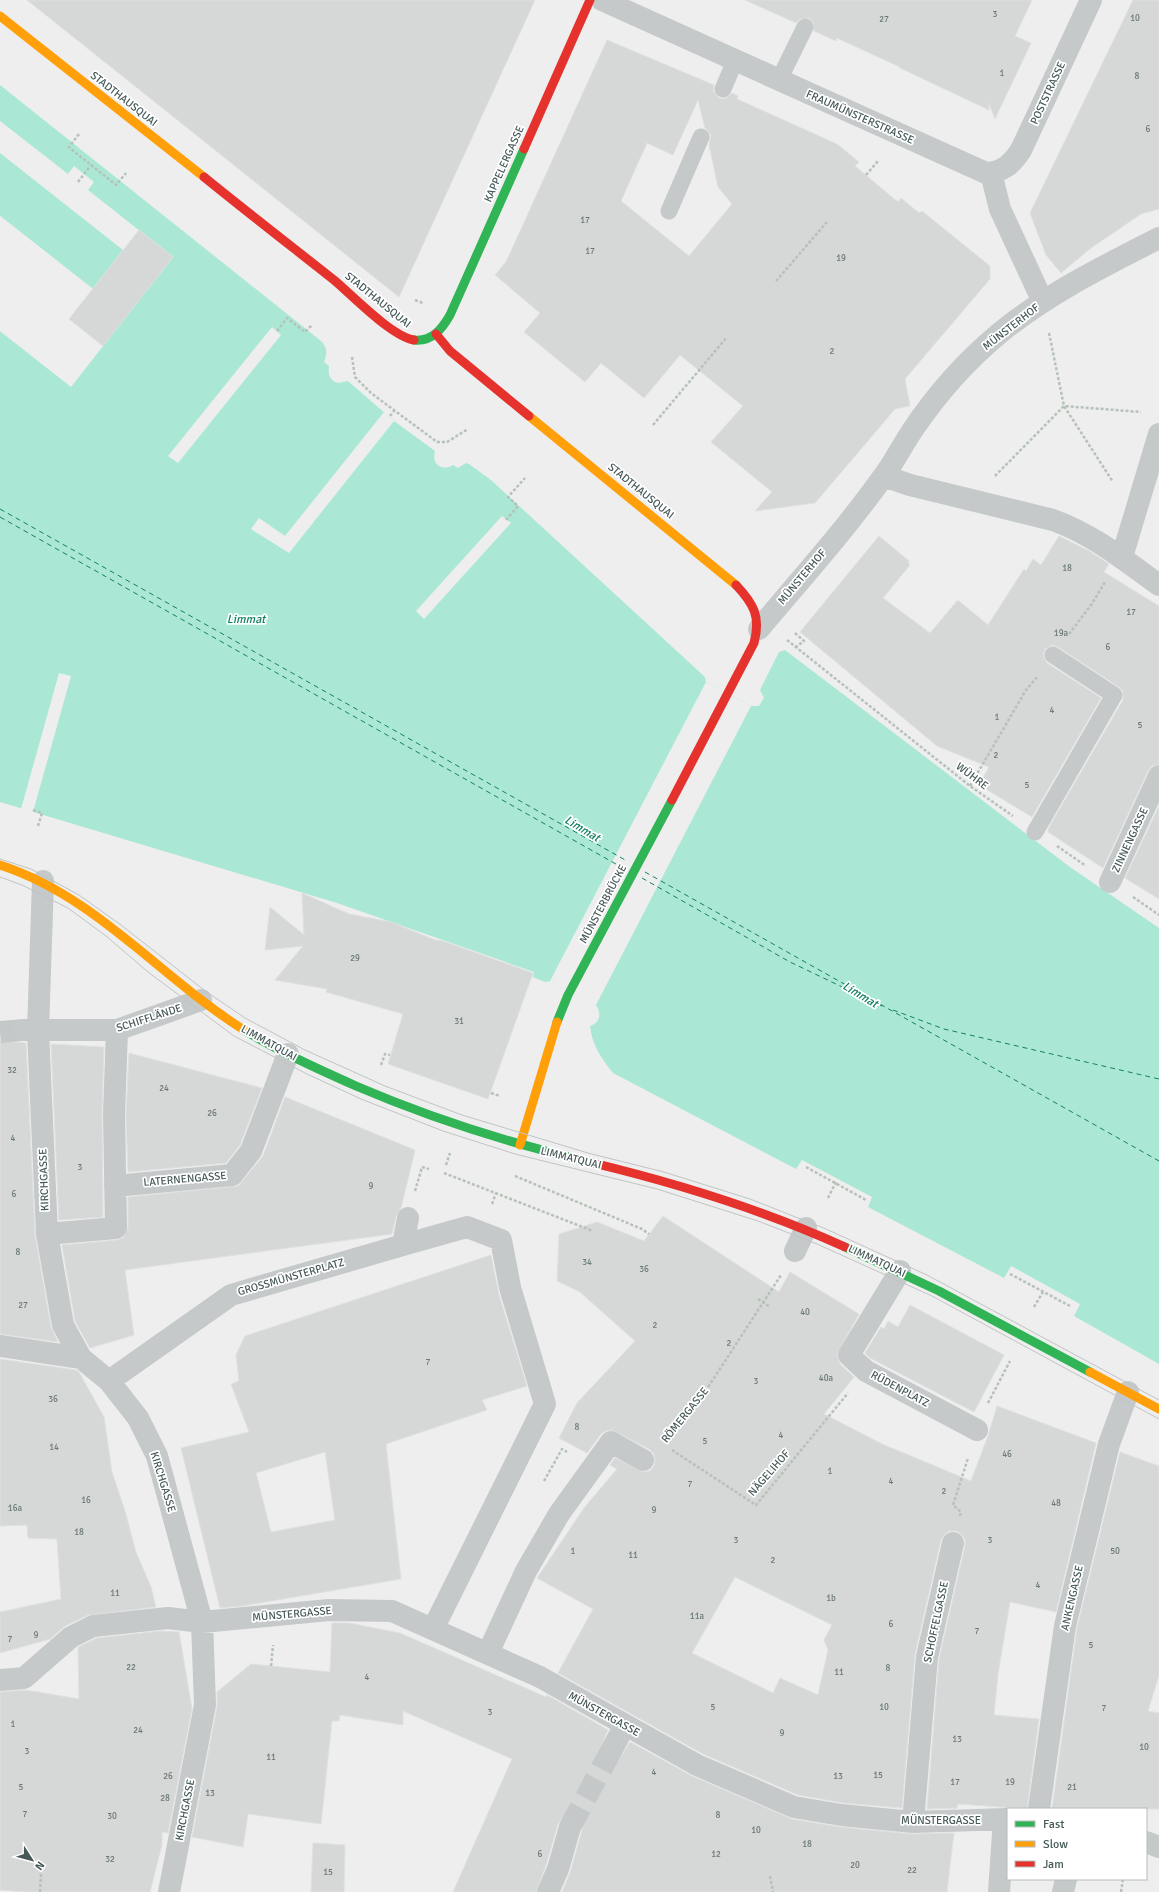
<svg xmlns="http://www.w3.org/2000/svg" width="1159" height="1892" font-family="Signika,sans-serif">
<rect width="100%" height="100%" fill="#eee"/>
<path fill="#aae8d5" d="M0,85L321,341C328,348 327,354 324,362L329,366C328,374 329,380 338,383L348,381L394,421L435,451C431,464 442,472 453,465L458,468L466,463L469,464L491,480L705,677L706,682L751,706H759L764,698L760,690L779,652L785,650L1070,867L1159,928V1364L1074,1316L1080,1304L1011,1266L1004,1278L868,1207L872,1197L802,1160L796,1169L613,1073C601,1058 592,1045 590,1026C602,1022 601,1011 595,1004C590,999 558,985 550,981L545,982L533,977L534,972L337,903L0,802V331L71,386L173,257L88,190L94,182L74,166L68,174L0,121Z
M0,153L123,250L93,289L0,216Z"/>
<path fill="#eee" d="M0,216L93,289L91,290L0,218Z
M272,327L281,335L178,463L168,456Z
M0,329L70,384L102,344L103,346L71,387L0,331Z
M384,412L394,421L289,553L251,529L259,518L285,536Z
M502,516L511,523L424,619L416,611Z
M59,673L71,676L33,812L21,809Z
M706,682L751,706L596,1005L550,981Z"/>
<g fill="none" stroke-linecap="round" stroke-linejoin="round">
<path stroke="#158060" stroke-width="1" stroke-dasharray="5 4" stroke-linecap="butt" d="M0,509L627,861
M0,517L623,868
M645,872L1159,1161
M642,878L790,962L882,1006
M893,1010L944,1029L1159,1079"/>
</g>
<path fill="#d6d7d7" stroke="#dfe0e1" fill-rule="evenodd" d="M27,0H535L399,297Z
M745,0H1032L1015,36L1031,43L995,119L989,103V110L900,68V67L837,38L836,41L814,31L813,22L809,18L800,19L796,23Z
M1133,0H1159V209L1141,214L1091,248L1061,273L1046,255L1030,213Z
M607,40L714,85L713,91L719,98L725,99L732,93L738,96L737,99L837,144L859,162L855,166L898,202L901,198L919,213L922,211L990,266V279L905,379L910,406L895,409L815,503L755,511L772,492L711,442L743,406L680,355L644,398L601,363L585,382L524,332L540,313L495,275L506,262ZM698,100L705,128L711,135L709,145L718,187L732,204L689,256L621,201L647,143L673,155Z
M139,230L173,257L103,346L69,319Z
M879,536L909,561L908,563L910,565L883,598L930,633L957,601H959L988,625L1024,569L1026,571L1033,559L1041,565L1059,536L1089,551L1109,564L1104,572L1159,606V764L1152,766L1148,771L1103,868L1048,832L1049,827L1123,700V691L1119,687L1058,647L1053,645L1045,649L1043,655L1047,663L1101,698L1032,817L979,785L989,767L937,746L800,632Z
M1159,806V899L1125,878Z
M302,893L349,914L391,922L435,940L443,941L533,973L488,1099L388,1064L403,1014L326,992L327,989L275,980L303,946L265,950L270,907L304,935Z
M0,1041L26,1043L35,1235L51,1327L58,1342L0,1334Z
M51,1044L104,1047L102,1114L103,1217L59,1220Z
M129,1053L262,1088L240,1145L226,1163L128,1172L126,1114Z
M285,1097L415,1150L401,1208L396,1216L392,1234L125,1270L134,1335L90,1348L75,1321L62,1245L117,1240L123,1238L128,1228V1197L238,1186L263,1156Z
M663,1216L779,1292L790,1272L859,1314L837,1354L840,1364L854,1377L824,1414L882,1444L971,1481L988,1436L997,1406L1096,1443L1056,1612L1010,1602L998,1674L994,1715L1039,1719L1027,1809L958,1804L957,1808L927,1809L939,1659L965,1546V1539L961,1534L956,1531H949L944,1535L941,1540L915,1654L902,1808L843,1803L798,1795L703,1754L558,1673L593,1609L537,1578L584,1508L617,1469L610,1465L615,1458L643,1472L650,1471L654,1466L655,1460L654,1454L649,1449L612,1430L606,1431L601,1434L587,1453L559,1438L577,1403L635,1341L580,1292L557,1281L559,1234L597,1222L644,1241ZM735,1577L832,1625L824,1640L828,1650L818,1695L780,1678L773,1693L692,1653Z
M491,1255L499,1295L527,1386L482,1400L487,1410L386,1444L401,1579L242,1606L220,1608L181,1448L249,1432L231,1384L239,1381L236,1355L245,1336ZM325,1452L335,1520L271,1532L256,1473Z
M910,1305L1004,1355L974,1412L870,1358L865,1353L881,1327L884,1329L888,1321L898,1327Z
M0,1359L76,1370L79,1372L104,1417L112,1472L125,1511L136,1552L151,1587L156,1607L88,1615L65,1626L50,1639L0,1653V1612L61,1599L57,1539L28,1538L27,1525L0,1526Z
M1120,1452L1159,1466V1675L1148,1711L1159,1713V1809H1052L1077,1628Z
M332,1623H349L400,1633L546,1697L547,1695L608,1730L599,1751L600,1757L605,1762L612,1763L618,1761L630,1742L692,1776L792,1819L840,1827L912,1834L954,1833L947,1892H562L570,1873L582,1830V1824L579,1818L573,1815H567L562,1818L558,1824L546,1865L536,1892H453L512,1759L403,1711V1725L340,1715L339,1721H332L321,1824L248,1814L243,1847L192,1837L217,1707V1692L251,1664L330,1672Z
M161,1631L179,1632L192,1709L168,1833L162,1832V1845L150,1892H27L0,1890V1692L26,1690L79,1699L78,1647L97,1638Z
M313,1843L345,1845L344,1892H311Z"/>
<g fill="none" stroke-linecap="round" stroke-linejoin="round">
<path stroke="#c4c8c8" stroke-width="22" stroke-dasharray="22 11" stroke-linecap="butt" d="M0,1032L23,1030
M570,1827L611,1751"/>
<path stroke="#b6c2b8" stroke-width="2.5" stroke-dasharray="3 2" stroke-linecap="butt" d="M79,134L69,147L71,149L116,185L126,173
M866,175L878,161
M78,182L91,165
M776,281L827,222
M415,300L423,303
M277,331L287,318L305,332L312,325
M1049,333L1064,406L1113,482
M352,357L355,377L371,393L437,442H447L468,429
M390,416L394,411
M653,425L727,337
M995,476L1064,406L1141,412
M506,520L518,506L508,497L525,478
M795,633L804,641L796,647
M1069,634L1091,605L1105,582
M787,640L970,786L1013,816
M970,786L1026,690L1038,676
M33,810L42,813L38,826
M1057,846L1086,866
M1133,897L1159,915
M381,1065L385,1054L390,1055
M491,1093L500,1096
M446,1165L450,1153
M806,1167L866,1200
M444,1173L593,1231
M515,1176L642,1229L649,1234
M415,1191L422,1167L429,1169
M828,1198L836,1182
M492,1204L496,1193
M1010,1274L1070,1306
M758,1299L770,1307
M1034,1307L1043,1292
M988,1403L1010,1361
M665,1442L701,1398L781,1275
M672,1450L756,1505L848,1393
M544,1481L562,1449L567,1452
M960,1516L961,1512L953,1505L968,1458
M271,1666L273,1645
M770,1876L773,1892
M40,1892L41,1873
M1121,1892L1123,1879"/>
<path stroke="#c5c9c9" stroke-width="17" d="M779,80L805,27
M723,89L735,61
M669,211L701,137
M1035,832L1114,695L1053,655"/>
<path stroke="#c5c9c9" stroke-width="22" d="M602,0L986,173C1003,172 1012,164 1021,150L1091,0
M991,173L1000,209L1043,302
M884,476L910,485L1053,520C1094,535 1124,560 1159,585
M1122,557L1159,434
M759,629C801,579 845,530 883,477C894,462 902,446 912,431C936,395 967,360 1001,332C1049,293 1104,266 1159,238
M43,881L38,1031L47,1234L63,1325L81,1358L109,1381L138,1418L157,1456L202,1622L205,1705L169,1892
M1110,882L1159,776
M23,1030H117L201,1000
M115,1186L232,1175L251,1151L288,1054
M47,1234L116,1228L114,1114L117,1030
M403,1245L467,1227L501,1240L510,1287
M795,1251L806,1228
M900,1271L849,1355L866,1371L977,1430
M0,1346L81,1358
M109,1381L231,1295L403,1245L408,1218
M433,1629L545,1404L511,1291
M488,1653L526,1571L559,1514L611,1442L643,1460
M0,1680L24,1678L71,1637L93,1626L168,1618L202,1622L329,1610L392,1611L540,1677L697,1765L794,1807L841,1815L913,1822L1008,1819
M611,1751L625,1725
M1039,1809L1065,1626L1109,1444L1128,1392
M913,1822L927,1657L953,1543
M1146,1842L1159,1847
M548,1892L558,1869L570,1827
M999,1892L1004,1819
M1063,1892L1066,1879"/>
<path stroke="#30b455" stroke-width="9" d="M414,340C432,342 442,329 450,315L524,149
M557,1022L568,995L672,800
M244,1030C280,1052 318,1069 356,1086C433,1119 512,1144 593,1163
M845,1247L939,1291L1090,1372"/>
<path stroke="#ff9f0a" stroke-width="9" d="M0,16L204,177
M529,416L736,585
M0,865C96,896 161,978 244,1030
M520,1145L557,1022
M1090,1372L1159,1409"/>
<path stroke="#e5322d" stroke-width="9" d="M524,149L590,0
M204,177C247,212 291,246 334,280C353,296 391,336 414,340
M436,334L450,351L529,416
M672,800L754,643C761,617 754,604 736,585
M593,1163C680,1184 764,1210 845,1247"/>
<path stroke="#c1c4c4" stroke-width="1" d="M0,859L31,869L79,895L121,925L204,990L245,1018L305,1050L385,1086L462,1115L588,1153L664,1172L750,1199L826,1229L927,1275L1159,1400
M0,877L22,885L68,908L106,936L148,972L234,1036L307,1074L361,1099L443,1131L515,1154L657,1189L758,1221L817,1244L932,1296L1159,1419"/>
</g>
<g text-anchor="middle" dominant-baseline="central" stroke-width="3.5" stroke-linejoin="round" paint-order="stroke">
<g font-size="9" fill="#6b7878">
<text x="995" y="14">3</text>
<text x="1135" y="18">10</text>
<text x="884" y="19">27</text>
<text x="1002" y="73">1</text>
<text x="1137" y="76">8</text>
<text x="1148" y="129">6</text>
<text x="585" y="220">17</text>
<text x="590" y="251">17</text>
<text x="841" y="258">19</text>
<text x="832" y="351">2</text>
<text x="1067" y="568">18</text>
<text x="1131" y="612">17</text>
<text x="1061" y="633">19a</text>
<text x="1108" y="647">6</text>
<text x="1052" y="710">4</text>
<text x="997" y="717">1</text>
<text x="1140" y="725">5</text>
<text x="996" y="755">2</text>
<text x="1027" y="785">5</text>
<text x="355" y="958">29</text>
<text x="459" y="1021">31</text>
<text x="12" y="1070">32</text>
<text x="164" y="1088">24</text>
<text x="212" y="1113">26</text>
<text x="13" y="1138">4</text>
<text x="80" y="1167">3</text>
<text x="371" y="1186">9</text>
<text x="14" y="1194">6</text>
<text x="18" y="1252">8</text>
<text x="587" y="1262">34</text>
<text x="644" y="1269">36</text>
<text x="23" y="1305">27</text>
<text x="805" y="1312">40</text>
<text x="655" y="1325">2</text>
<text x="729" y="1343">2</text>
<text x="428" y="1362">7</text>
<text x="826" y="1378">40a</text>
<text x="756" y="1381">3</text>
<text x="53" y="1399">36</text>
<text x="577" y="1427">8</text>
<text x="781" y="1435">4</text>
<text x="705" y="1441">5</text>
<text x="54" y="1447">14</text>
<text x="1007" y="1454">46</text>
<text x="830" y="1471">1</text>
<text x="891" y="1481">4</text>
<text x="690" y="1484">7</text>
<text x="944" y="1491">2</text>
<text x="86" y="1500">16</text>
<text x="1056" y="1503">48</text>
<text x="15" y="1508">16a</text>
<text x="654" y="1510">9</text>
<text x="79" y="1532">18</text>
<text x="736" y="1540">3</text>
<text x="990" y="1540">3</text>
<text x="573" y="1551">1</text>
<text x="1115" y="1551">50</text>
<text x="633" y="1555">11</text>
<text x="773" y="1560">2</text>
<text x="1038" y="1585">4</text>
<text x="115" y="1593">11</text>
<text x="831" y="1598">1b</text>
<text x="697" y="1616">11a</text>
<text x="891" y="1624">6</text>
<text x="977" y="1631">7</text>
<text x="36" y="1635">9</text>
<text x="10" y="1639">7</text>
<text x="1091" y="1645">5</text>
<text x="131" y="1667">22</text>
<text x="888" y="1668">8</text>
<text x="839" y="1672">11</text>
<text x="367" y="1677">4</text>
<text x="713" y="1707">5</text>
<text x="884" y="1707">10</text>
<text x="1104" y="1708">7</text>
<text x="490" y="1712">3</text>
<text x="13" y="1724">1</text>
<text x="138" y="1730">24</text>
<text x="782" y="1733">9</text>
<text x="957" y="1739">13</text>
<text x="1144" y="1747">10</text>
<text x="27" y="1751">3</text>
<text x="271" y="1757">11</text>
<text x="654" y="1772">4</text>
<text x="878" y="1775">15</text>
<text x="168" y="1776">26</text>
<text x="838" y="1776">13</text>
<text x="955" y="1782">17</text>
<text x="1010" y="1782">19</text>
<text x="21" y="1787">5</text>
<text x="1072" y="1787">21</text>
<text x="210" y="1793">13</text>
<text x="165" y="1798">28</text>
<text x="25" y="1814">7</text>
<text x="718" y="1815">8</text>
<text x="112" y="1816">30</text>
<text x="756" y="1830">10</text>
<text x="807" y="1844">18</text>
<text x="540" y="1854">6</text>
<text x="716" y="1854">12</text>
<text x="110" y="1859">32</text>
<text x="855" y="1865">20</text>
<text x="912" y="1870">22</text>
<text x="328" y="1872">15</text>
</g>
<g font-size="11" fill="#465858" stroke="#fff">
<text transform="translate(1048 93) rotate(-65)">POSTSTRASSE</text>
<text transform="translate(124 99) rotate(38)">STADTHAUSQUAI</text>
<text transform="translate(860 117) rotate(24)">FRAUMÜNSTERSTRASSE</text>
<text transform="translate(504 164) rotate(-66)">KAPPELERGASSE</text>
<text transform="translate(378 300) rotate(39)">STADTHAUSQUAI</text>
<text transform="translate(1011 327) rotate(-38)">MÜNSTERHOF</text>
<text transform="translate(641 491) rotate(39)">STADTHAUSQUAI</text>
<text transform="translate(802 577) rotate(-50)">MÜNSTERHOF</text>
<text transform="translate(972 776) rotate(37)">WÜHRE</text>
<text transform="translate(1130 840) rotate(-65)">ZINNENGASSE</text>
<text transform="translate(603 904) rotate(-62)">MÜNSTERBRÜCKE</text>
<text transform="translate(149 1018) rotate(-18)">SCHIFFLÄNDE</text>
<text transform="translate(269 1043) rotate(29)">LIMMATQUAI</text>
<text transform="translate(571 1158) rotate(14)">LIMMATQUAI</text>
<text transform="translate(185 1179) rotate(-5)">LATERNENGASSE</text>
<text transform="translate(44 1180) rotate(-92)">KIRCHGASSE</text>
<text transform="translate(877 1261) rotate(25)">LIMMATQUAI</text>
<text transform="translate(291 1277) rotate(-16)">GROSSMÜNSTERPLATZ</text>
<text transform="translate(900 1389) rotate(28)">RÜDENPLATZ</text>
<text transform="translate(685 1415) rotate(-51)">RÖMERGASSE</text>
<text transform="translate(769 1473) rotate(-49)">NÄGELIHOF</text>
<text transform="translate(163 1482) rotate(73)">KIRCHGASSE</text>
<text transform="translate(1072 1598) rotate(-77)">ANKENGASSE</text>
<text transform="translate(292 1614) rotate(-5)">MÜNSTERGASSE</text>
<text transform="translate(936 1622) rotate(-78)">SCHOFFELGASSE</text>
<text transform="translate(604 1714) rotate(29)">MÜNSTERGASSE</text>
<text transform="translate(185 1810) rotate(-79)">KIRCHGASSE</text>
<text x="941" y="1820">MÜNSTERGASSE</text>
</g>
<g font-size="12" font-style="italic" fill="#158060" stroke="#fff">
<text x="246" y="619">Limmat</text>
<text transform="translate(582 829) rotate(31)">Limmat</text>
<text transform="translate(860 995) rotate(31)">Limmat</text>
</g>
</g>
<rect x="1007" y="1808" width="140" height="72" fill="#ffffff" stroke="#b5bcbc"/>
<rect x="1015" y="1821" width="20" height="6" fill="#30b455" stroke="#b5bcbc"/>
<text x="1043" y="1828" font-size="12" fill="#465858">Fast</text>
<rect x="1015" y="1841" width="20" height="6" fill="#ff9f0a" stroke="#b5bcbc"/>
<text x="1043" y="1848" font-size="12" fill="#465858">Slow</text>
<rect x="1015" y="1861" width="20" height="6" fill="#e5322d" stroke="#b5bcbc"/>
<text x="1043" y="1868" font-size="12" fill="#465858">Jam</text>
<g transform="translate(32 1860) rotate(126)" stroke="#ffffff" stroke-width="3" paint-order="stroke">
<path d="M0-3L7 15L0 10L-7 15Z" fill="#465858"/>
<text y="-6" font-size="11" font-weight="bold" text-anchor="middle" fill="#465858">N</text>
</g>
</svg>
